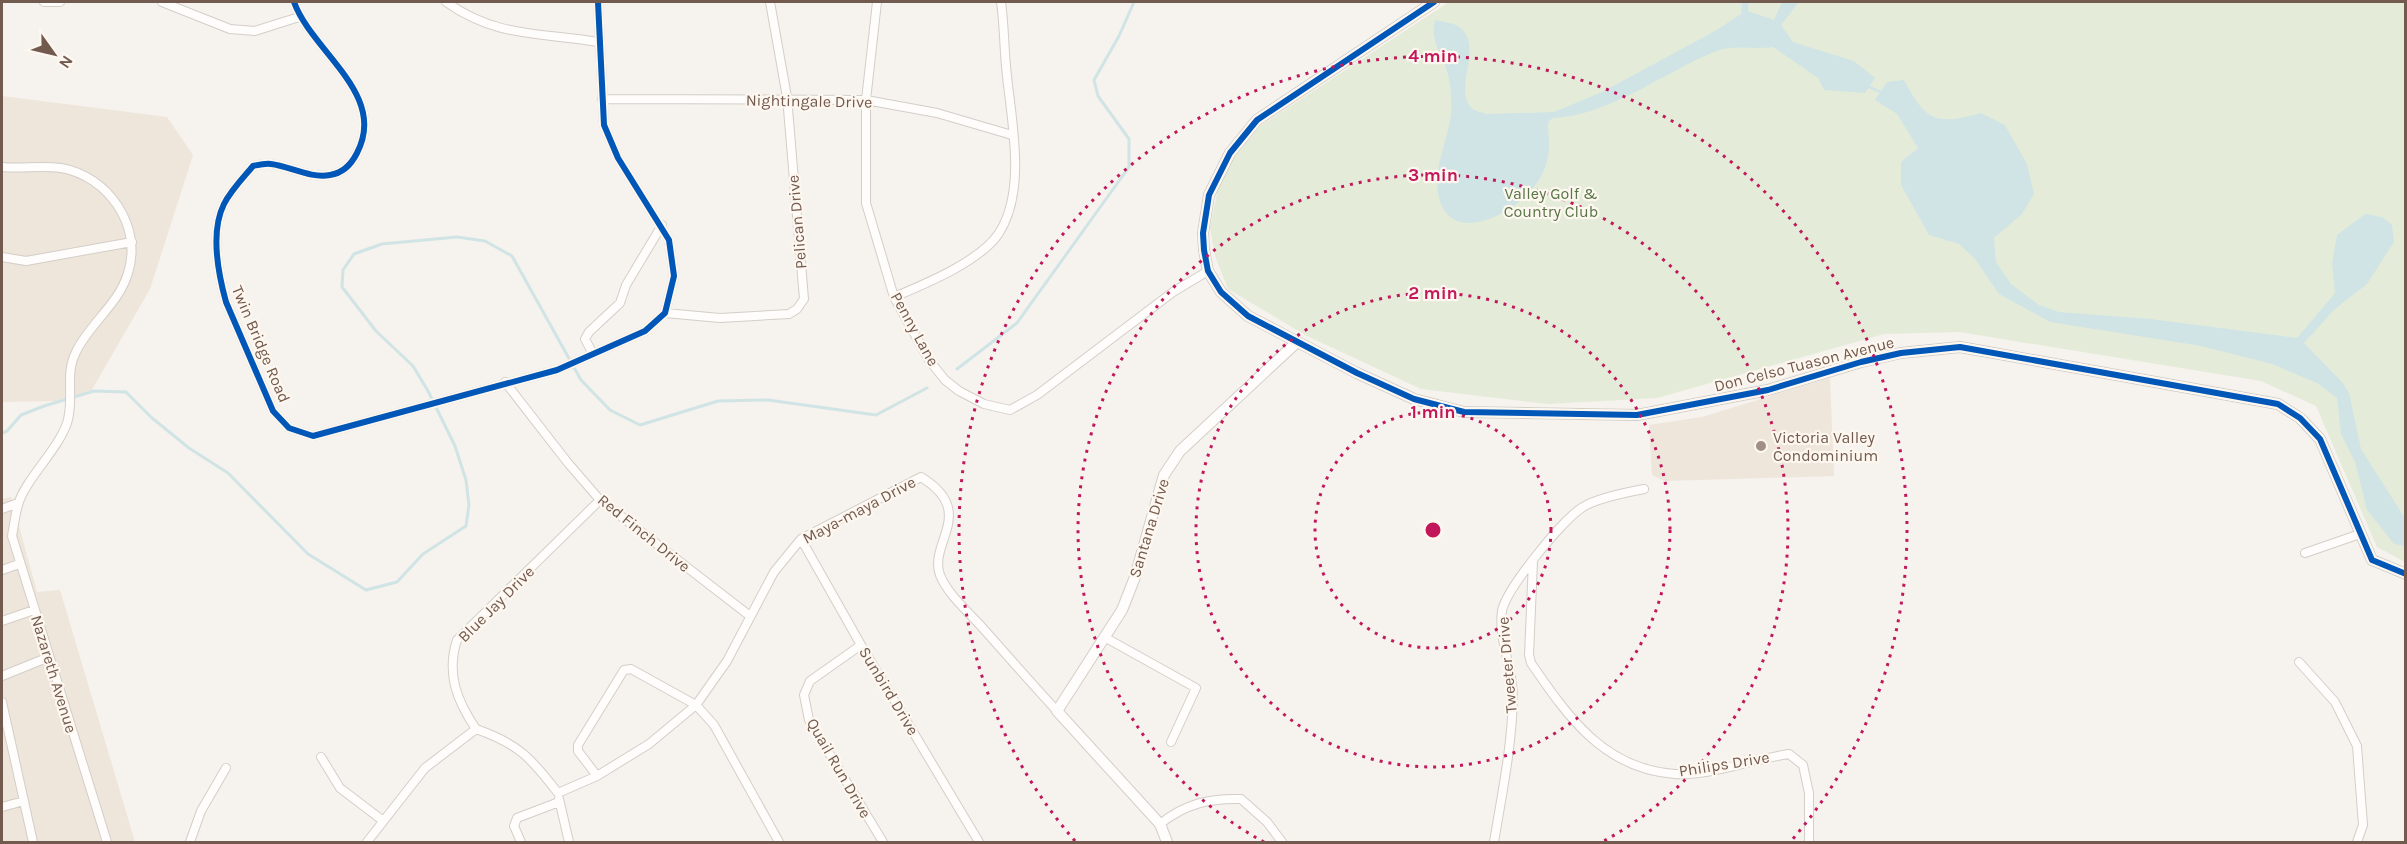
<svg xmlns="http://www.w3.org/2000/svg" width="2407" height="844" font-family="Karla,sans-serif">
<rect width="100%" height="100%" fill="#f6f2ed"/>
<path fill="#eee5db" d="M2,96L167,117L193,155L150,289L90,393L56,401L2,402Z
M1830,378L1834,476L1664,481L1652,475L1649,425L1702,417Z
M11,497L37,592L60,590L135,842H2V499Z"/>
<path fill="#e4ecd9" d="M1449,2H2405V562L2377,547L2316,406L2261,381L1959,332L1884,334L1657,398L1548,404L1421,389L1307,336L1228,289L1215,256L1210,228L1221,174L1260,126Z"/>
<path fill="#d0e4e5" d="M1742,2H1749L1748,11L1774,20L1782,2H1799L1781,25L1793,42L1854,61L1875,78L1865,93L1824,90L1818,78L1773,47C1753,50 1733,44 1714,52C1663,73 1608,116 1553,118L1549,121C1547,128 1549,133 1549,140C1550,155 1546,170 1537,183C1518,212 1448,251 1438,193C1433,160 1454,132 1451,99C1451,89 1449,77 1446,68C1440,50 1430,40 1435,20C1443,22 1457,23 1462,29C1483,50 1451,92 1474,110L1487,114L1554,112L1602,92L1715,31L1741,14Z
M1904,80C1926,121 1935,126 1981,113L2005,125L2027,164L2034,194L2022,214L1994,238L1996,262L2011,284L2039,305L2059,312L2151,319L2297,338L2335,293L2332,263L2337,235L2365,214L2382,217L2392,225L2394,242L2367,284L2335,309L2304,343L2342,382L2349,393L2361,449L2405,518V546L2394,544L2367,510L2355,462L2341,434L2337,398L2317,383L2272,364L2201,346L2050,322L1999,294L1975,259L1959,244L1929,235L1901,185V162L1918,148L1897,114L1875,100L1887,82Z"/>
<g fill="none" stroke-linecap="round" stroke-linejoin="round">
<path stroke="#d0e4e5" stroke-width="3" d="M1867,86L1883,93
M957,369L1017,323L1129,167V139L1098,96L1094,80L1119,36L1134,2
M2,433L7,431L21,415L44,406L94,391L126,392L152,418L189,448L228,473L308,554L366,590L397,582L423,554L466,526L469,505L466,480L455,446L428,391L413,366L376,331L342,287L343,270L354,254L382,244L457,237L485,241L512,256L581,380L610,410L640,425L718,401L768,400L876,415L927,388"/>
<defs>
<path id="minor" d="M44,2H60
M162,2L230,29L255,31L299,17
M294,2C312,52 388,94 357,153C351,165 343,173 330,175C311,179 289,166 271,164C265,163 258,165 253,166C243,178 231,190 224,204C210,232 218,273 226,302L273,411L289,428L313,436L557,370L645,331L665,313L674,276L669,240L618,158L604,125L598,2
M446,2C497,38 539,32 598,42
M877,2L866,100V203L894,297L929,360L945,380L959,391L984,404L1010,410L1037,395L1173,292L1208,271
M602,99L866,100L937,113L1012,135
M2,167C21,169 41,165 61,168C108,176 143,226 128,273C119,304 89,324 76,352C64,375 75,399 67,423C58,450 24,481 18,505C15,515 14,526 12,536L107,842
M2,257L26,261L132,242
M894,297C925,284 981,261 999,233C1028,188 1010,115 1006,66C1004,44 1004,23 1001,2
M665,313L720,318L789,314L797,309L804,299L787,97L770,2
M593,354L585,339L589,332L620,303L626,285L662,225
M505,382L568,463L600,500L750,616
M2,509L18,503
M801,539L861,645L979,842
M2305,553L2360,534
M1533,561L1529,655L1531,663C1568,717 1604,769 1675,774C1712,776 1752,759 1789,754L1803,765L1809,793V842
M2,570L19,564
M2,621L34,610
M1106,638L1196,688L1171,742
M861,645L810,681L804,695L809,720L883,842
M2299,662L2335,702L2357,746L2363,825L2357,842
M2,676L49,657
M2,702L33,842
M476,729C457,701 446,674 457,640L600,500
M476,729C519,744 531,758 558,793
M321,757L340,788L382,820
M597,776L578,751V745L624,670L631,669L696,705L714,725L779,842
M558,793L597,776L649,744L696,705L727,661L774,572L801,539L921,477C978,512 928,543 940,575C947,593 967,611 980,625C1006,654 1031,683 1057,711
M559,799L569,842
M2,807L24,801
M1160,824C1185,804 1209,798 1241,799L1267,822L1282,842
M190,842L201,811L226,768
M367,842L425,768L476,729
M521,842L514,826L517,818L559,802
M1494,842C1502,794 1512,746 1513,697C1513,668 1498,640 1502,611C1506,589 1563,519 1583,507C1597,498 1628,492 1644,489"/>
<path id="tertiary" d="M1434,2L1257,120L1230,153L1209,195L1203,233L1204,250L1208,271L1221,292L1248,316L1357,373L1414,399L1464,412L1637,415L1768,390L1861,362L1901,353L1960,347L2278,404L2300,418L2320,439L2372,560L2406,574
M1167,842L1160,824L1057,711L1122,610L1135,577L1164,475L1180,451L1296,343"/>
</defs>
<use href="#minor" stroke="#d3cec8" stroke-width="10"/>
<use href="#tertiary" stroke="#d3cec8" stroke-width="12"/>
<use href="#minor" stroke="#fefdfc" stroke-width="8"/>
<use href="#tertiary" stroke="#fefdfc" stroke-width="10"/>
<defs>
<path id="cycleway" d="M294,2C312,52 388,94 357,153C351,165 343,173 330,175C311,179 289,166 271,164C265,163 258,165 253,166C243,178 231,190 224,204C210,232 218,273 226,302L273,411L289,428L313,436L557,370L645,331L665,313L674,276L669,240L618,158L604,125L598,2
M1434,2L1257,120L1230,153L1209,195L1203,233L1204,250L1208,271L1221,292L1248,316L1357,373L1414,399L1464,412L1637,415L1768,390L1861,362L1901,353L1960,347L2278,404L2300,418L2320,439L2372,560L2406,574"/>
</defs>
<use href="#cycleway" stroke="#fdf7ef" stroke-width="10"/>
<use href="#cycleway" stroke="#0057b8" stroke-width="6"/>
</g>
<g fill="none" stroke="#c2185b" stroke-width="3" stroke-dasharray="3 6">
<circle cx="1433" cy="530" r="118"/>
<circle cx="1433" cy="530" r="237"/>
<path d="M1264 842A355 355 0 1 1 1602 842"/>
<path d="M1075 841A474 474 0 1 1 1791 841"/>
</g>
<circle fill="#a08f86" stroke="#fdf7ef" stroke-width="2" cx="1761" cy="446" r="6"/>
<g text-anchor="middle" dominant-baseline="central" stroke-width="4.5" stroke-linejoin="round" paint-order="stroke">
<g font-size="16" fill="#725a4f" stroke="#fdf7ef">
<text transform="translate(809 101) rotate(1)">Nightingale Drive</text>
<text transform="translate(797 222) rotate(-95)">Pelican Drive</text>
<text transform="translate(915 329) rotate(61)">Penny Lane</text>
<text transform="translate(261 344) rotate(67)">Twin Bridge Road</text>
<text transform="translate(1804 364) rotate(-14)">Don Celso Tuason Avenue</text>
<text transform="translate(859 510) rotate(-28)">Maya-maya Drive</text>
<text transform="translate(1149 528) rotate(-73)">Santana Drive</text>
<text transform="translate(644 533) rotate(39)">Red Finch Drive</text>
<text transform="translate(496 604) rotate(-45)">Blue Jay Drive</text>
<text transform="translate(1507 665) rotate(-95)">Tweeter Drive</text>
<text transform="translate(54 674) rotate(73)">Nazareth Avenue</text>
<text transform="translate(889 691) rotate(59)">Sunbird Drive</text>
<text transform="translate(1724 764) rotate(-9)">Philips Drive</text>
<text transform="translate(839 768) rotate(60)">Quail Run Drive</text>
</g>
<g font-size="16" fill="#587748" stroke="#fdf7ef">
<text x="1551" y="193">Valley Golf &amp;<tspan x="1551" dy="18">Country Club</tspan></text>
</g>
<g font-size="16" fill="#725a4f" stroke="#fdf7ef" text-anchor="start">
<text x="1773" y="437">Victoria Valley<tspan x="1773" dy="18">Condominium</tspan></text>
</g>
</g>
<circle cx="1433" cy="530" r="9" fill="#c2185b" stroke="#fdf7ef" stroke-width="3"/>
<g font-size="18" text-anchor="middle" font-weight="bold" fill="#c2185b" stroke="#fdf7ef" stroke-width="4.5" stroke-linejoin="round" paint-order="stroke">
<text x="1433" y="62">4 min</text>
<text x="1433" y="181">3 min</text>
<text x="1433" y="299">2 min</text>
<text x="1433" y="418">1 min</text>
</g>
<rect width="2407" height="844" fill="none" stroke="#725a4f" stroke-width="6"/>
<g transform="translate(54 54) rotate(124)" stroke="#fdf7ef" stroke-width="4.5" paint-order="stroke">
<path d="M0-4.5L10 22L0 15L-10 22Z" fill="#725a4f"/>
<text y="-9" font-size="16" font-weight="bold" text-anchor="middle" fill="#725a4f">N</text>
</g>
</svg>
